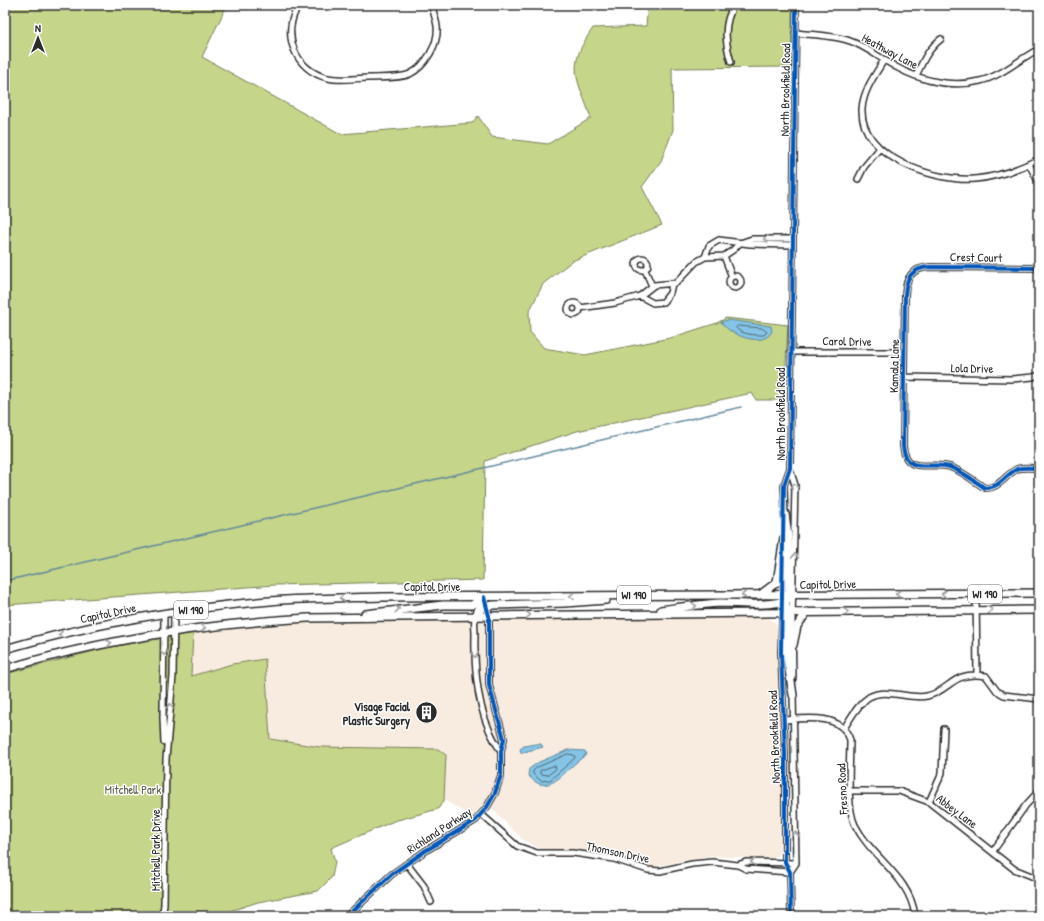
<svg xmlns="http://www.w3.org/2000/svg" width="1044" height="921" font-family="'Patrick Hand',sans-serif">
<rect width="100%" height="100%" fill="#fff"/>
<filter id="ink" filterUnits="userSpaceOnUse"><feTurbulence type="fractalNoise" baseFrequency=".025" numOctaves="2"/><feDisplacementMap in="SourceGraphic" scale="8" xChannelSelector="R" yChannelSelector="G"/><feConvolveMatrix kernelMatrix="1 2 1 2 8 2 1 2 1" color-interpolation-filters="sRGB"/></filter>
<g filter="url(#ink)">
<path fill="#f8ece0" d="M768,618L776,623L777,629L781,747L782,847L779,855L770,859L712,856L652,867L594,853L541,849L523,840L485,802L472,817L444,800L446,755L320,747L269,739L190,676L193,633L250,626L364,620Z"/>
<path fill="#c5d589" stroke="#78805a" d="M5,5H227L202,57L341,134L472,123L478,116L492,137L548,144L591,118C577,77 565,68 593,28L646,26L648,5H793L792,67L672,68L673,130L661,161L642,187L662,225L572,261L543,284L529,312L530,332L544,348L585,355L670,338L717,323L726,318L788,325L784,400H756L752,393L577,431L485,461L483,580L275,585L5,605Z
M193,633L191,676L232,664L265,659L270,739L320,747L438,749L446,755L444,800L438,809L394,821L331,848L335,862L332,877L318,891L258,902L215,916H5V674L110,647Z"/>
<path fill="#85c4e6" stroke="#61879b" d="M728,320L771,326L772,331C764,349 729,335 721,322Z
M535,744H541L543,747L521,753L520,749L524,746Z
M568,750L585,751L586,753L585,756C566,767 549,801 528,775L529,769L539,762Z"/>
<g fill="none" stroke-linecap="round" stroke-linejoin="round">
<path stroke="#4f6876" stroke-width="1" d="M738,326L762,328L767,332L764,335C755,335 742,335 736,328Z
M568,754L574,755L575,758L550,780L541,781L533,774V771L536,768Z
M553,766H555L556,769L548,775L540,774V771Z"/>
<path stroke="#61879b" stroke-width="1.5" d="M5,581L741,407"/>
<defs>
<path id="minor" d="M299,5C280,33 295,71 328,78C340,81 356,78 368,78C381,77 398,79 410,74C426,66 439,43 437,26C436,19 433,12 432,5
M795,33C813,35 833,35 850,41C867,47 881,59 898,68C922,81 952,88 980,81C1002,76 1019,59 1039,49
M884,60C875,75 863,91 862,109C860,158 936,182 975,179C997,177 1019,169 1039,159
M731,62C725,42 723,24 734,5
M916,76C923,61 928,49 941,39
M1029,164L1039,183
M858,179L864,167L880,148
M724,256L732,277
M705,257L709,246L719,240L750,244L793,245
M636 264a6 6 0 1 1 12 0a6 6 0 1 1-12 0Z
M1039,268L930,267C911,268 906,278 905,295L903,446C906,476 930,461 950,467C962,471 974,481 985,488C1000,488 1005,475 1017,469C1023,467 1032,468 1039,468
M645,270L652,286
M729 282a6 6 0 1 1 12 0a6 6 0 1 1-12 0Z
M640,296L653,303L663,302L670,293L672,284
M568 309a6 6 0 1 1 12 0a6 6 0 1 1-12 0Z
M580,308L615,303L640,296L654,285L676,283L696,262L705,257L724,256L733,250L740,243L752,239H793
M791,352H904
M904,377L1012,379L1033,377L1039,375
M790,469L795,485L792,621L793,678
M785,517L784,485L790,468L796,5
M784,555L781,652L785,753V862L790,872L791,916
M976,594L977,675
M484,597C481,603 476,610 475,617C474,622 475,629 475,635C474,673 478,719 501,751
M164,614L163,718L164,742
M784,720C806,718 842,713 850,740C850,763 846,807 855,825C872,859 910,876 915,916
M844,728C851,718 858,704 869,697C886,687 909,700 927,696C951,691 952,670 986,676L997,691L1004,695L1039,699
M851,791H899L929,802L1014,869L1039,879
M929,802L942,773L944,729
M481,814L517,846L537,853H573L614,859L648,870L660,871L692,864L712,862L738,865L746,869L790,872
M993,851L1026,805L1039,791
M407,864L424,886L431,902
M738,865L746,862L796,863
M790,872L796,863L793,692
M162,916L164,905L166,759L173,676L174,612
M347,916L392,874L425,851L476,820L487,807L495,793L501,775V751L504,739L489,685V616L484,597"/>
<path id="major" d="M785,514L788,537L789,599
M760,595L777,582L784,538
M785,598L787,612V656L793,695
M661,610C681,607 702,604 722,603C741,603 781,609 794,595
M365,614L443,605H472L484,597
M475,616L482,608L493,605L565,603L606,600
M793,645L797,626L807,612
M5,649C91,624 181,608 270,601C307,598 344,598 381,597L1039,593
M5,669C103,639 206,624 308,618L1039,610"/>
</defs>
<use href="#minor" stroke="#2b2b2b" stroke-width="8"/>
<use href="#major" stroke="#2b2b2b" stroke-width="10"/>
<use href="#minor" stroke="#fff" stroke-width="5"/>
<use href="#major" stroke="#fff" stroke-width="7"/>
<defs>
<path id="cycleway" d="M1039,268L930,267C911,268 906,278 905,295L903,446C906,476 930,461 950,467C962,471 974,481 985,488C1000,488 1005,475 1017,469C1023,467 1032,468 1039,468
M347,916L392,874L425,851L476,820L487,807L495,793L501,775V751L504,739L489,685V616L484,597
M791,916L790,872L785,862V753L781,652L784,485L790,468L796,5"/>
</defs>
<use href="#cycleway" stroke="#fff" stroke-width="6"/>
<use href="#cycleway" stroke="#0057b8" stroke-width="4"/>
</g>
<defs><path id="oneway-chevron" d="M-2-3.5L2.5 0L-2 3.5" fill="none" stroke-width="1.6" stroke-linecap="round" stroke-linejoin="round"/></defs>
<g stroke="#a0a0a0">
<use href="#oneway-chevron" transform="translate(766 239) rotate(-179)"/>
<use href="#oneway-chevron" transform="translate(794 486) rotate(-98)"/>
<use href="#oneway-chevron" transform="translate(795 556) rotate(-90)"/>
<use href="#oneway-chevron" transform="translate(898 594) rotate(179)"/>
<use href="#oneway-chevron" transform="translate(944 594) rotate(180)"/>
<use href="#oneway-chevron" transform="translate(744 595) rotate(-180)"/>
<use href="#oneway-chevron" transform="translate(572 596) rotate(179)"/>
<use href="#oneway-chevron" transform="translate(342 598) rotate(178)"/>
<use href="#oneway-chevron" transform="translate(694 606) rotate(-5)"/>
<use href="#oneway-chevron" transform="translate(397 609) rotate(-5)"/>
<use href="#oneway-chevron" transform="translate(990 610)"/>
<use href="#oneway-chevron" transform="translate(846 612) rotate(-1)"/>
<use href="#oneway-chevron" transform="translate(528 615) rotate(-1)"/>
<use href="#oneway-chevron" transform="translate(203 628) rotate(-8)"/>
<use href="#oneway-chevron" transform="translate(61 635) rotate(167)"/>
<use href="#oneway-chevron" transform="translate(109 643) rotate(-12)"/>
<use href="#oneway-chevron" transform="translate(164 653) rotate(91)"/>
<use href="#oneway-chevron" transform="translate(475 655) rotate(86)"/>
<use href="#oneway-chevron" transform="translate(170 706) rotate(-85)"/>
<use href="#oneway-chevron" transform="translate(795 834) rotate(-91)"/>
<use href="#oneway-chevron" transform="translate(753 862) rotate(180)"/>
</g>
</g>
<defs>
<symbol id="building-disc" viewBox="-11 -11 22 22"><circle r="9.5" fill="#2b2b2b" stroke="#fff"/><path d="M-4-6H4V6H1V3H-1V6H-4ZM-2.5-4.3h1.7v1.8h-1.7ZM.8-4.3h1.7v1.8H.8ZM-2.5-1h1.7V.8h-1.7ZM.8-1h1.7V.8H.8Z" fill="#fff"/></symbol>
</defs>
<g fill-rule="evenodd">
<use href="#building-disc" x="414" y="700" width="25" height="25"/>
</g>
<g text-anchor="middle" dominant-baseline="central" stroke-width="3" stroke-linejoin="round" paint-order="stroke">
<g fill="#fff" stroke="#6b6b6b" stroke-width="1">
<rect x="968" y="585" width="34" height="18" rx="3"/>
<rect x="617" y="586" width="34" height="18" rx="3"/>
<rect x="174" y="601" width="34" height="18" rx="3"/>
</g>
<g font-size="11" font-weight="bold" fill="#2b2b2b">
<text x="985" y="594">WI 190</text>
<text x="634" y="595">WI 190</text>
<text x="191" y="610">WI 190</text>
</g>
<g font-size="12" fill="#2b2b2b" stroke="#fff">
<text transform="translate(890 51) rotate(28)">Heathway Lane</text>
<text transform="translate(785 90) rotate(-89)">North Brookfield Road</text>
<text transform="translate(976 257) rotate(1)">Crest Court</text>
<text transform="translate(847 341) rotate(1)">Carol Drive</text>
<text transform="translate(894 366) rotate(-89)">Kamala Lane</text>
<text transform="translate(972 368) rotate(1)">Lola Drive</text>
<text transform="translate(780 414) rotate(-90)">North Brookfield Road</text>
<text transform="translate(828 584) rotate(-1)">Capitol Drive</text>
<text x="432" y="586">Capitol Drive</text>
<text transform="translate(108 613) rotate(-12)">Capitol Drive</text>
<text transform="translate(774 737) rotate(-92)">North Brookfield Road</text>
<text transform="translate(842 789) rotate(-93)">Fresno Road</text>
<text transform="translate(957 811) rotate(37)">Abbey Lane</text>
<text transform="translate(439 830) rotate(-33)">Richland Parkway</text>
<text transform="translate(155 850) rotate(-90)">Mitchell Park Drive</text>
<text transform="translate(618 852) rotate(12)">Thomson Drive</text>
</g>
<g font-size="12" font-weight="bold" fill="#2b2b2b" stroke="#fff" text-anchor="end">
<text x="410" y="706">Visage Facial<tspan x="410" dy="14">Plastic Surgery</tspan></text>
</g>
<g font-size="12" fill="#595e47" stroke="#fff">
<text x="133" y="789">Mitchell Park</text>
</g>
</g>
<rect width="1044" height="921" fill="none" stroke="#fff" stroke-width="20"/>
<rect x="10" y="10" width="1024" height="901" fill="none" stroke="#2b2b2b" stroke-width="1.5" filter="url(#ink)"/>
<g transform="translate(38 38)" stroke="#ffffff" stroke-width="3" paint-order="stroke">
<path d="M0-3L7 15L0 10L-7 15Z" fill="#2b2b2b"/>
<text y="-6" font-size="11" font-weight="bold" text-anchor="middle" fill="#2b2b2b">N</text>
</g>
</svg>
